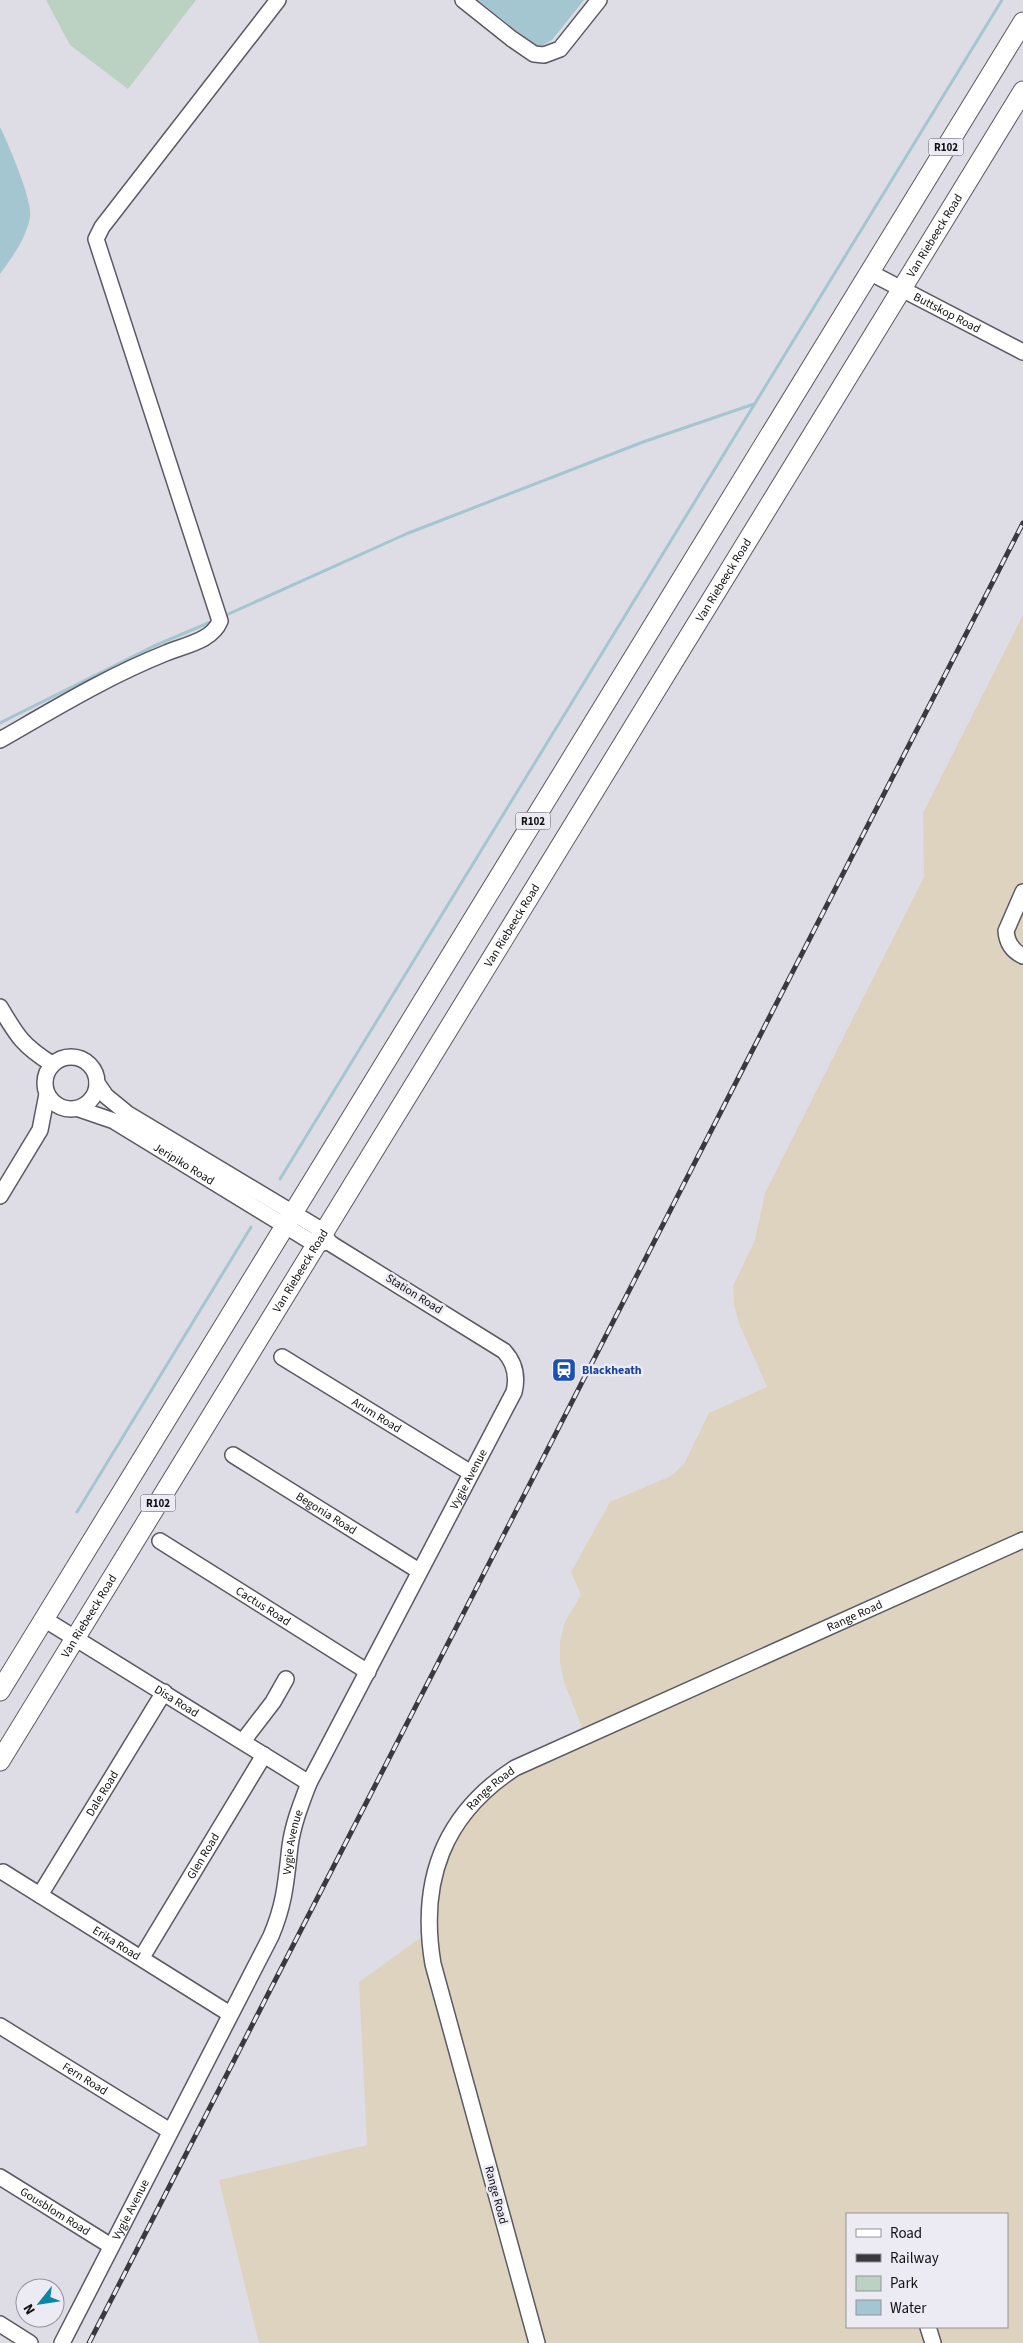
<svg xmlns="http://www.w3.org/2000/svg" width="1023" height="2343" font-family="'Source Sans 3',sans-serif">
<rect width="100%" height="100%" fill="#dedde6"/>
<path fill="#ded3bf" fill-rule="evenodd" d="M1023,615V2343H259L219,2180L367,2145L359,1982L426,1934L427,1904L467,1808L583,1730L564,1682L560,1662V1642L565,1622L581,1595L571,1572L610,1502L671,1476L684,1464L709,1413L767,1387L739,1323L734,1305L733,1286L755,1240L765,1193L924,877L923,813ZM847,2214H1007V2327H847Z"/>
<path fill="#bbd2c3" d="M46,0H196L128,89L70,45Z"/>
<path fill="#a3c6d0" d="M478,0H584L552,40L538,48Z
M0,127C8,143 33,201 30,217C26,239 13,256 0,274Z"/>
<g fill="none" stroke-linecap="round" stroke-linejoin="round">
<path stroke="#a3c6d0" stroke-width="3" d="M224,616L406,534L643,442L754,404
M0,723L154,646L213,621
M280,1179L1002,0
M77,1512L251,1227"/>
<defs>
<g id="minor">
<path d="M463,0L512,39L534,54L544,55L560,49L599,0"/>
<path id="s1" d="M869,272L1023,352"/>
<path d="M0,740C54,709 108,676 166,653C185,645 212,641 220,621L96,239L102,227L278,0"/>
<path d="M1023,892L1006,931C1007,943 1012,951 1023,956"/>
<path d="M0,1007C17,1036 23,1046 52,1064"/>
<circle cx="71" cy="1083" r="26"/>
<path id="s2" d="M79,1109L114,1121L315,1244L328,1242"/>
<path d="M0,1196L40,1130L47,1094"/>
<path id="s3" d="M282,1357L471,1473"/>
<path id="s4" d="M233,1455L419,1571"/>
<path id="s5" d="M160,1541L368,1672"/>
<path id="s6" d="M44,1619L309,1783"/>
<path d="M243,1741L273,1702L286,1679"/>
<path id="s7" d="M3,1872L230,2014"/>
<path id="s8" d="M40,1895L164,1692"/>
<path id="s9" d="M142,1957L264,1755"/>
<path id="s10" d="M0,2026L170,2131"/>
<path id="s11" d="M0,2177L111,2246"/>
<path d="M0,2324L30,2343"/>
<path d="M928,2327L933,2343"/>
<path id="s12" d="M62,2343L271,1936C285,1903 286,1881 290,1846C293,1824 301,1804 309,1783L514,1392C518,1376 515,1363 504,1351L333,1245L329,1242L323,1231L128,1114L106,1096L97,1083"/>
<path id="s13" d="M537,2343L433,1964C419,1881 443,1815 515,1768L1023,1540"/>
</g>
<g id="major">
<path d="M0,1691L1023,22"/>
<path id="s14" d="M0,1761L1023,91"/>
</g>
</defs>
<use href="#minor" stroke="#5b5a62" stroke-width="18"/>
<use href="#major" stroke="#5b5a62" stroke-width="21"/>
<use href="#minor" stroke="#fff" stroke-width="15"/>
<use href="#major" stroke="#fff" stroke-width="19"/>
<defs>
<path id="rail" d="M89,2343L1023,523"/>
</defs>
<use href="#rail" stroke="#3a393d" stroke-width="5"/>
<use href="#rail" stroke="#eceaf3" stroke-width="3" stroke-dasharray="9" stroke-linecap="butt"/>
</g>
<defs>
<symbol id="station-square" viewBox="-11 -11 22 22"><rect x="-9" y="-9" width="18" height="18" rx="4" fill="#1a4fb4" stroke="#eceaf3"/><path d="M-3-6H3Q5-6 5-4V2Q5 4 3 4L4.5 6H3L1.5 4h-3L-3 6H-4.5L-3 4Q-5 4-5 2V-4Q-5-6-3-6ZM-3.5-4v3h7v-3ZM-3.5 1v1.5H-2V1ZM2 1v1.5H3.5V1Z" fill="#fff"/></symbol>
</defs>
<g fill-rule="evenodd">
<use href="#station-square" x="550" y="1356" width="28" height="28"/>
</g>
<g text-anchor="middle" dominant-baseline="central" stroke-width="5" stroke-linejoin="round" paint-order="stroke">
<g fill="#eceaf3" stroke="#535156" stroke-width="1">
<rect x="928.5" y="138.5" width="35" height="17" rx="4"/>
<rect x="515.5" y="812.5" width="35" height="17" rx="4"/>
<rect x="140.5" y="1494.5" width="35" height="17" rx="4"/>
</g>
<g font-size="11" font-weight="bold" fill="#111013">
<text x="946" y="147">R102</text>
<text x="533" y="821">R102</text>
<text x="158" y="1503">R102</text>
</g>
<g font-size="12" fill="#111013" stroke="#eceaf3">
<text stroke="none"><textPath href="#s14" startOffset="1789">Van Riebeeck Road</textPath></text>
<text stroke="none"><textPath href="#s1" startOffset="88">Buttskop Road</textPath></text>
<text stroke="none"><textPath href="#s14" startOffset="1385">Van Riebeeck Road</textPath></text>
<text stroke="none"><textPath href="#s14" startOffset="980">Van Riebeeck Road</textPath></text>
<text stroke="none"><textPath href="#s2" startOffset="119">Jeripiko Road</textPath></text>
<text stroke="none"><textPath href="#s14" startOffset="575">Van Riebeeck Road</textPath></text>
<text transform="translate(414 1294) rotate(32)">Station Road</text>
<text stroke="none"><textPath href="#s3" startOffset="111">Arum Road</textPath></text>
<text stroke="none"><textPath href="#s12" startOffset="959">Vygie Avenue</textPath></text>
<text stroke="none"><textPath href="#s4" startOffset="110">Begonia Road</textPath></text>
<text stroke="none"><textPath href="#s5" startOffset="122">Cactus Road</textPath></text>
<text stroke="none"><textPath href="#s13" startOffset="992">Range Road</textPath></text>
<text stroke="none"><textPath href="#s14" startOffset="170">Van Riebeeck Road</textPath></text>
<text stroke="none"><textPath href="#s6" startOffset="156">Disa Road</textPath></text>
<text stroke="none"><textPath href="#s13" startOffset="588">Range Road</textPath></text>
<text stroke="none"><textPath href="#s8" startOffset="119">Dale Road</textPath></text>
<text stroke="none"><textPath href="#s12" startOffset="554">Vygie Avenue</textPath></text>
<text stroke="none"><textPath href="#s9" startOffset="118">Glen Road</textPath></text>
<text stroke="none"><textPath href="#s7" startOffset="134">Erika Road</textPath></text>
<text stroke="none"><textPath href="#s10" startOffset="100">Fern Road</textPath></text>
<text transform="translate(496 2195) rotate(75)">Range Road</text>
<text stroke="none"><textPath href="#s12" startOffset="150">Vygie Avenue</textPath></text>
<text stroke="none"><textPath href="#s11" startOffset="65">Gousblom Road</textPath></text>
</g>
<g font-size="12" font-weight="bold" fill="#164399" stroke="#eceaf3" text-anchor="start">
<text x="582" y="1370">Blackheath</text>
</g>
</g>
<rect x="846" y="2213" width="162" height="115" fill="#eceaf3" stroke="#949399"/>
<rect x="856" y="2229" width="25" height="8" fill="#ffffff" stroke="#949399"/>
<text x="890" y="2238" font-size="15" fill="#111013">Road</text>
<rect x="856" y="2254" width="25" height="8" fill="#3a393d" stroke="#949399"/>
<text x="890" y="2263" font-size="15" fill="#111013">Railway</text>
<rect x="856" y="2276" width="25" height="15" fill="#bbd2c3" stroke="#949399"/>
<text x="890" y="2288" font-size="15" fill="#111013">Park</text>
<rect x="856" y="2300" width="25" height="15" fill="#a3c6d0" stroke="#949399"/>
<text x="890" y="2313" font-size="15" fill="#111013">Water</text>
<g transform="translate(40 2303) rotate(240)"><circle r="24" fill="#eceaf3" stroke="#949399"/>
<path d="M0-4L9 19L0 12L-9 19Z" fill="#0d85aa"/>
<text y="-8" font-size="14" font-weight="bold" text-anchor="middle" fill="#111013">N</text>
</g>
</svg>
